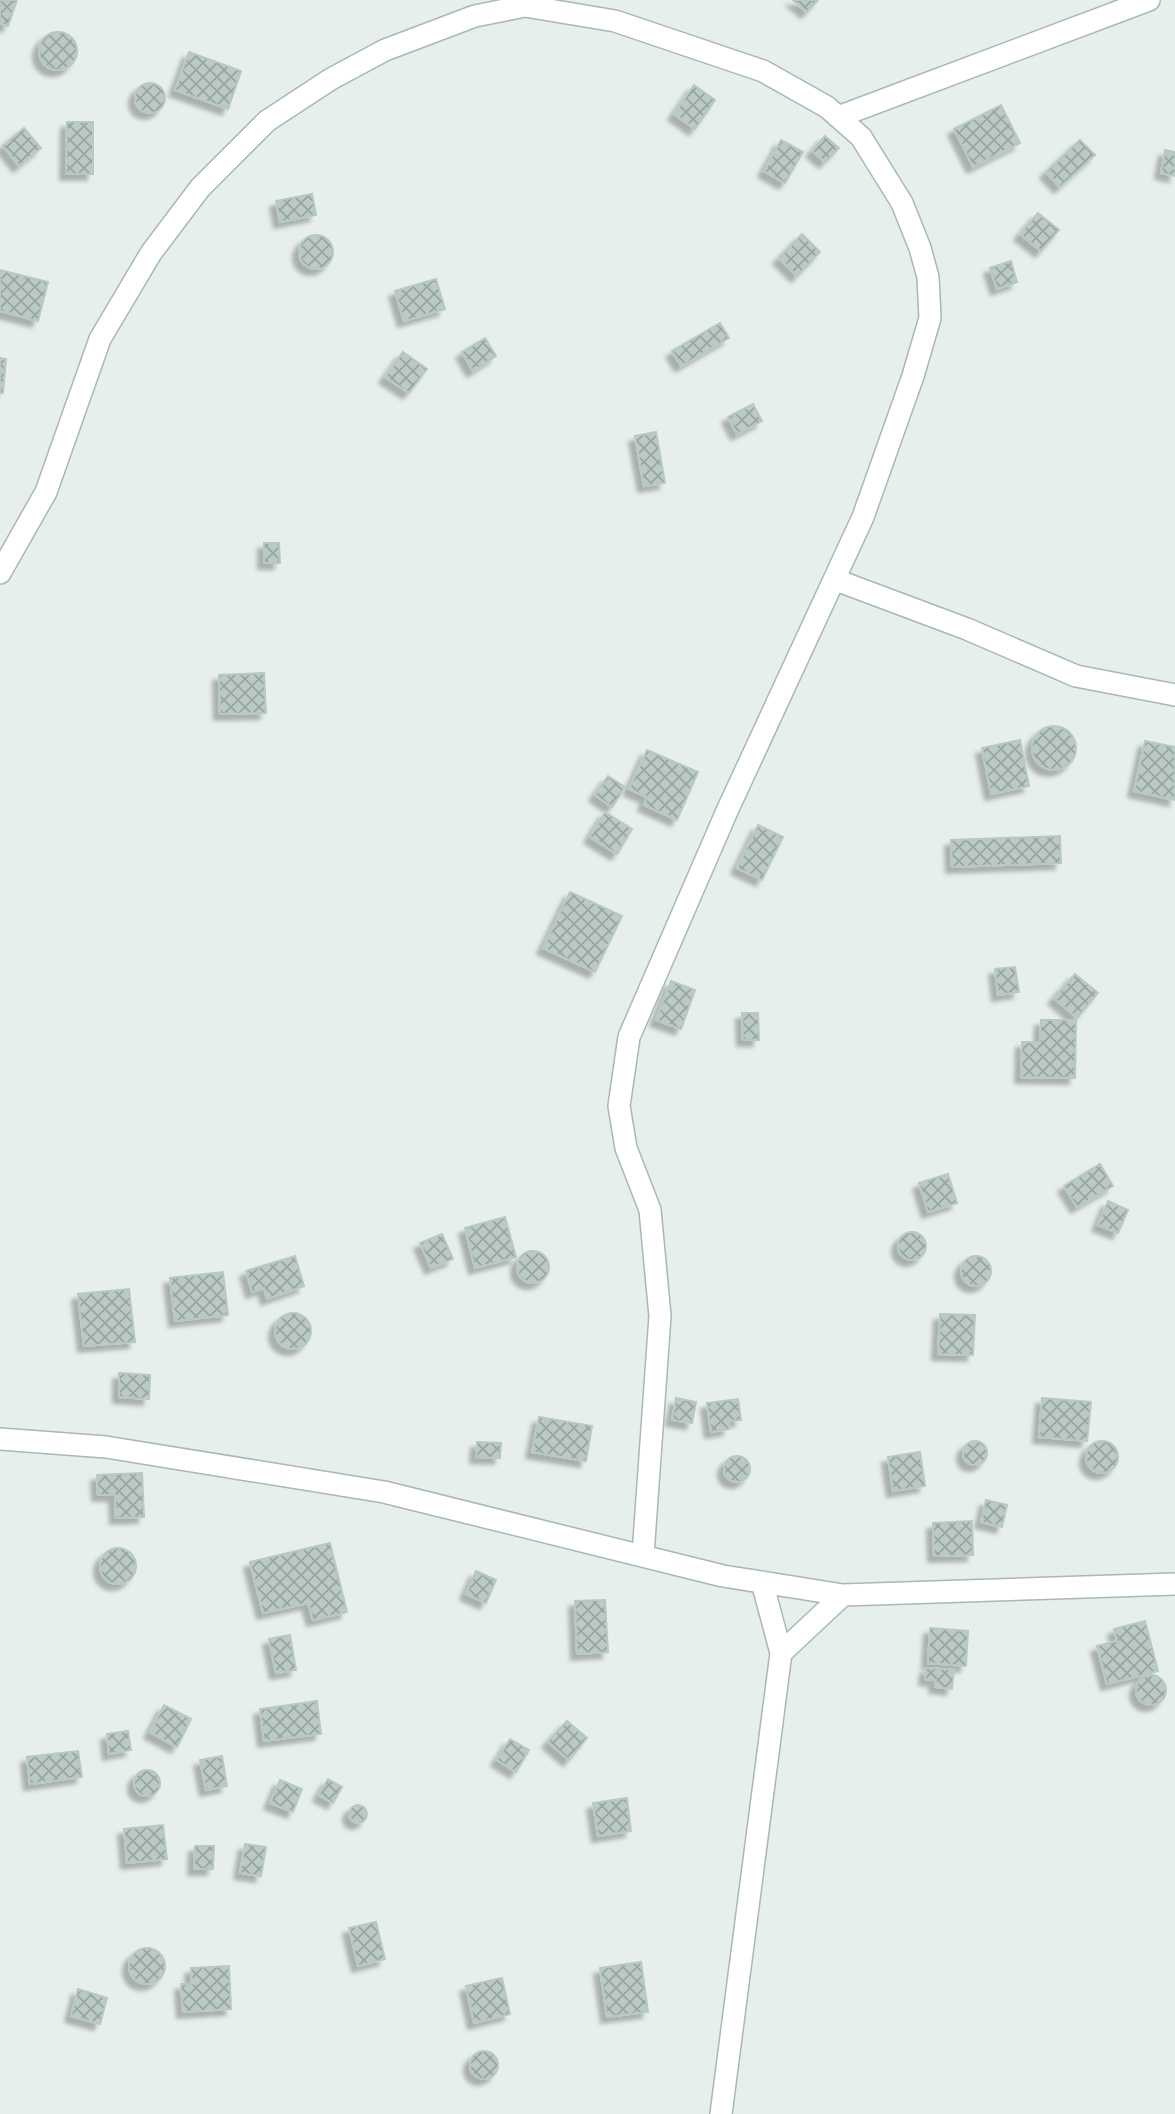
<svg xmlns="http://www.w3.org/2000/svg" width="1175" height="2114" font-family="'DM Sans',sans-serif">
<defs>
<pattern id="building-cross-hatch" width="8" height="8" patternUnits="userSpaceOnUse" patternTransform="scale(1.75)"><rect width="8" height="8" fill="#bbcac4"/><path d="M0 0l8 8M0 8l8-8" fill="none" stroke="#98a6a0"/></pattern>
<filter id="shadow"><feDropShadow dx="-6" dy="6" stdDeviation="2" flood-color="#0004"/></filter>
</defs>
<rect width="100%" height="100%" fill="#e6efeb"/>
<path fill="url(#building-cross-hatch)" stroke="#b8c9c2" stroke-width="2" filter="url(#shadow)" d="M0,0H17L8,26L0,23Z
M793,0H818L807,12Z
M39 51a19 19 0 1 1 38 0a19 19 0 1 1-38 0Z
M189,52L241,71L228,109L175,90Z
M135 98a15 15 0 1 1 30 0a15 15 0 1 1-30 0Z
M694,85L715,100L695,129L674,114Z
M1001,105L1020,143L973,167L954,129Z
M67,122H93V174H66Z
M24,128L41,148L19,166L3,146Z
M825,136L839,148L825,162L812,151Z
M781,140L803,152L785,183L764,171Z
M1080,140L1095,155L1060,187L1046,172Z
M1165,150L1175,152V176L1161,173Z
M312,194L316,215L280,222L276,201Z
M1038,213L1059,230L1041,251L1020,234Z
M802,234L820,252L797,276L779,258Z
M299 252a17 17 0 1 1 34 0a17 17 0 1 1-34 0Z
M1011,261L1017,282L997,289L990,268Z
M0,270L48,282L38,321L0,311Z
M436,279L445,309L404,321L395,291Z
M720,323L729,338L681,366L672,351Z
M485,338L496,356L473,371L462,352Z
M403,352L427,369L409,393L385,377Z
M0,358L6,359L3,393H0Z
M753,404L762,421L737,434L728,417Z
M656,432L665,483L644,486L635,436Z
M264,543H279L280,563H264Z
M264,673L266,713L220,714L219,675Z
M1032 748a22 22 0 1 1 44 0a22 22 0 1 1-44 0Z
M1020,740L1029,786L991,794L982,748Z
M1145,741L1175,747V800L1134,791Z
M647,750L698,772L677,820L644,805L647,797L629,789Z
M608,776L625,787L612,807L595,795Z
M605,812L632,829L617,854L590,837Z
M758,825L783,837L762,880L737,868Z
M1060,836L1061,863L952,867L951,840Z
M570,892L622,916L595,972L543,948Z
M1015,967L1019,992L998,995L995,969Z
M1075,974L1098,993L1077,1018L1054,998Z
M671,981L695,990L681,1029L656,1020Z
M742,1013H758L759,1040H743Z
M1041,1020H1076L1075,1078L1021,1077L1022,1042H1040Z
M1100,1164L1113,1186L1077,1207L1064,1186Z
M948,1174L957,1203L928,1212L919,1183Z
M1108,1201L1128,1210L1118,1233L1098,1225Z
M505,1217L516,1257L475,1268L465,1228Z
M898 1246a14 14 0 1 1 28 0a14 14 0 1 1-28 0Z
M442,1234L453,1259L431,1268L420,1243Z
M517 1267a16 16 0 1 1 32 0a16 16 0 1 1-32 0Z
M961 1271a15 15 0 1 1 30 0a15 15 0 1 1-30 0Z
M295,1256L304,1286L267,1299L264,1288L252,1292L246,1271Z
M223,1272L228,1315L175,1321L170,1278Z
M129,1289L135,1342L84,1346L78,1294Z
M275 1331a18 18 0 1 1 36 0a18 18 0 1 1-36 0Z
M940,1314L975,1315L973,1355L938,1354Z
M119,1373L150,1375L149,1399L119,1397Z
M676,1398L696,1402L692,1423L672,1420Z
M1042,1398L1091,1402L1087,1441L1039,1437Z
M738,1399L741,1420L728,1421L729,1429L711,1432L707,1403Z
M539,1417L592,1426L586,1461L532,1452Z
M1086 1457a16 16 0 1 1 32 0a16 16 0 1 1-32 0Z
M963 1453a12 12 0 1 1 24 0a12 12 0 1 1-24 0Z
M477,1442L501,1443L500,1458L476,1457Z
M920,1452L925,1486L893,1491L888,1457Z
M724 1469a13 13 0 1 1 26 0a13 13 0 1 1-26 0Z
M142,1473L144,1517L116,1518L115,1495H98L97,1475Z
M986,1500L1007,1505L1002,1527L981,1522Z
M972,1521L973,1555L934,1556L933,1523Z
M330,1543L347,1612L313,1620L308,1603L263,1613L250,1562Z
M100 1566a18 18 0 1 1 36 0a18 18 0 1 1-36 0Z
M476,1571L496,1580L486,1603L466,1594Z
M605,1600L608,1652L577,1654L575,1601Z
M1145,1621L1158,1671L1107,1684L1097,1646L1117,1641L1114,1629Z
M930,1628L968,1631L966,1666L928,1663Z
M290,1635L296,1670L276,1673L269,1639Z
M926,1668L954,1670L952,1689L935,1687L936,1680L925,1679Z
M1136 1690a15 15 0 1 1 30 0a15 15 0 1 1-30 0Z
M317,1701L321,1734L264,1741L260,1709Z
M164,1705L191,1719L177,1747L150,1732Z
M567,1721L587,1738L569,1760L548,1742Z
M128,1731L131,1750L109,1754L107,1734Z
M510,1739L529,1750L516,1772L497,1760Z
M78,1751L82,1777L30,1784L27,1757Z
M222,1756L227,1786L206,1790L200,1760Z
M134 1783a13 13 0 1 1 26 0a13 13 0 1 1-26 0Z
M328,1779L342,1787L333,1803L319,1795Z
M280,1780L302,1789L293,1812L270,1803Z
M627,1798L631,1831L598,1836L593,1803Z
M349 1814a9 9 0 1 1 18 0a9 9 0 1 1-18 0Z
M163,1825L167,1859L127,1863L124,1829Z
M245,1844L266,1847L261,1876L240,1873Z
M195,1846H214L213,1869H194Z
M376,1922L385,1959L358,1966L349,1928Z
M129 1966a18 18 0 1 1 36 0a18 18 0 1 1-36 0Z
M641,1962L648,2012L607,2017L600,1968Z
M229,1966L231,2009L183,2012L181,1984H192L191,1968Z
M502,1978L510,2014L474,2023L466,1986Z
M78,1989L107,1998L100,2024L71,2016Z
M470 2065a14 14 0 1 1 28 0a14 14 0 1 1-28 0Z"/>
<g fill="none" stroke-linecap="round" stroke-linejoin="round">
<defs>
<path id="street" d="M838,117L1149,0
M0,573L46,492L100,339L151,253L200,188L267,121L331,79L385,50L475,16L525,6L615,21L763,71L827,107L861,137L902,203L920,248L928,277L930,318L913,376L863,517L727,811L629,1037L619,1106L626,1148L650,1210L660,1316L643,1555
M836,580L967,629L1076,676L1175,695
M0,1439L106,1447L384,1492L723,1576L843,1595L1175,1584
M781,1653L843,1595
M721,2114L781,1653L762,1582"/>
</defs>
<use href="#street" stroke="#a8b8b2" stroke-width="24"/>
<use href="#street" stroke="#fff" stroke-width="21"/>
</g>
</svg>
